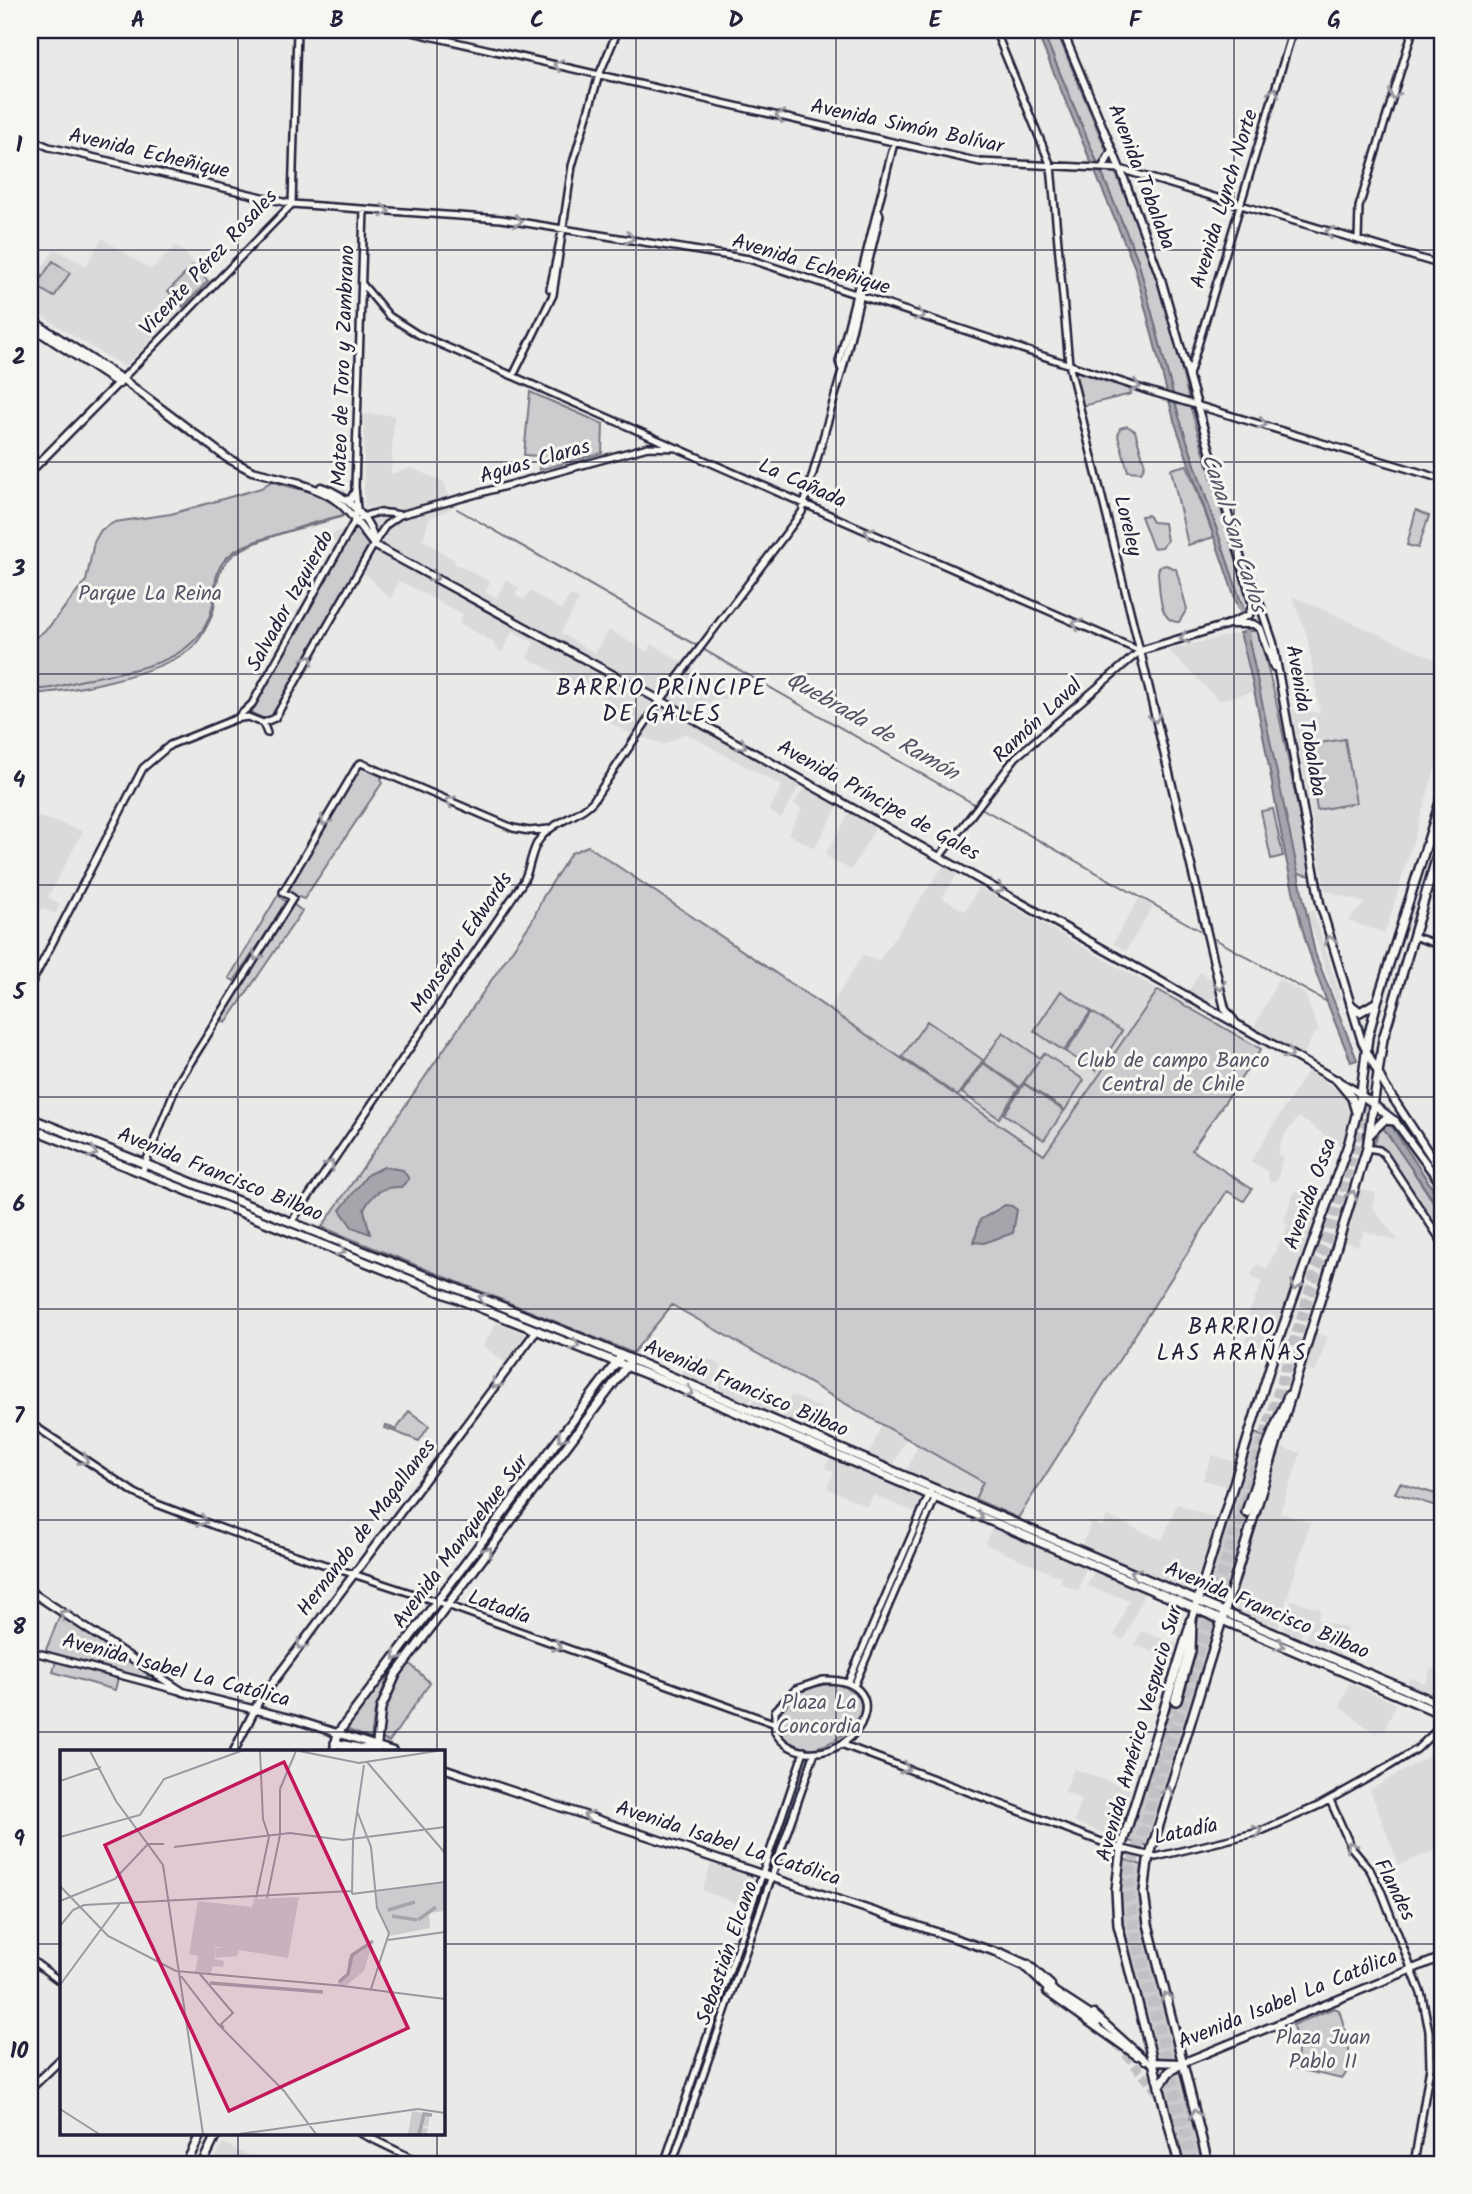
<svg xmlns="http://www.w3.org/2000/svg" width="1472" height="2194" font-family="Kalam,sans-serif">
<rect width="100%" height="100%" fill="#e9e9e7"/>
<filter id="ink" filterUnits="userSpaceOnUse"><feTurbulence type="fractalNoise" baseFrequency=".0143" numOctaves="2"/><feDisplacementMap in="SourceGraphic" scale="14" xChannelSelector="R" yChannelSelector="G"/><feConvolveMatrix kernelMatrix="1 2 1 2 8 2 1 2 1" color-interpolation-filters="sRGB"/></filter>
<g filter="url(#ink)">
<path fill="#dadada" d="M102,238L151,270L176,245L211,280L124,367L30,309V285L55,249L86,266Z
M364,414L394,415L391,474L411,468L444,482L452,508L429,519L423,540L455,560L454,563L490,582L485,592L496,598L506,580L520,588L515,595L524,600L530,591L561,610L570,595L579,600L561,633L595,653L609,630L647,652L652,644L730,691L726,699L712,700L701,724L803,780L781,818L769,811L782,786L685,733L665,744L633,735L601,718L610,701L527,658L534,643L513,631L502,652L494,647L495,643L459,623L463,614L399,581L390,599L328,535L395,512L382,507L364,508Z
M1292,596L1442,662V746L1385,933L1348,921L1365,903L1325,890L1292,710L1320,713L1307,636Z
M1239,633L1253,692L1231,697L1219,700L1168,650Z
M805,786L839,805L814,848L788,834L802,809L794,804Z
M850,812L876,827L851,870L825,855Z
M30,814L83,831L48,897L60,904L55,914L42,908L37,917L30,915Z
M943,866L957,874L942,898L965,911L979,887L1158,990L1044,1155L829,1009L863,954L878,962Z
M1139,899L1153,906L1126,951L1113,943Z
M1313,910L1341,999L1336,1001L1307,912Z
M1200,972L1209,978L1214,976L1219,997L1201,1002L1187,994Z
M1279,979L1305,994L1319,1032L1314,1034L1303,1056L1253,1029Z
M1308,1070L1339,1091L1352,1105L1342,1147L1299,1117L1285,1134L1277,1154L1283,1156L1277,1180L1270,1183L1267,1171L1251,1161Z
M1361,1189L1376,1193L1372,1206L1398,1241L1364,1231L1358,1246L1342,1241L1345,1225L1349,1226Z
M1294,1191L1323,1201L1324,1204L1269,1350L1245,1343L1253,1317L1248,1315L1262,1282L1251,1275L1257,1264L1267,1269L1288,1225L1284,1222Z
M497,1322L526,1334L506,1363L483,1346Z
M1312,1332L1328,1337L1315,1373L1304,1367Z
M691,1352L722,1365L712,1387L680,1376Z
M723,1374L747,1384L749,1378L757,1388L749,1405L717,1392Z
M772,1388L769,1396L784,1402L776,1417L751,1406L758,1390Z
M791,1395L821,1408L810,1432L782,1419Z
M882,1424L906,1438L893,1467L868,1457Z
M918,1444L983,1482L974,1502L906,1472Z
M1282,1448L1301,1453L1280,1512L1310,1523L1278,1628L1274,1630L1229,1607L1277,1451Z
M1212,1455L1237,1463L1229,1487L1203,1480Z
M831,1456L922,1495L917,1513L873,1495L867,1506L827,1488L834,1472L825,1468Z
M1177,1504L1219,1520L1193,1592L1081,1547L1092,1522L1102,1527L1107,1516L1162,1540Z
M993,1526L1086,1566L1079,1591L1060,1583L1062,1578L985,1544Z
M1094,1571L1145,1592L1124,1640L1114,1636L1129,1600L1087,1586Z
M1291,1600L1321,1609L1318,1620L1348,1629L1339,1656L1304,1643L1314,1618L1309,1617L1298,1641L1282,1633Z
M1141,1631L1177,1644L1172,1659L1135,1645Z
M1431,1668L1442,1672V1701L1407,1686L1409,1677L1425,1683Z
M1349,1683L1396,1704L1384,1732L1378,1729L1376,1734L1340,1707Z
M1442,1741V1847L1399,1865L1370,1790L1425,1758Z
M1074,1769L1130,1789L1116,1838L1074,1822L1082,1799L1064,1792Z
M711,1864L755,1879L746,1906L702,1891Z
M223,2143L266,2164H212Z"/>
<path fill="#ccccce" stroke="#777784" stroke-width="2" d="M1042,30H1056L1142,236L1166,304L1191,409L1250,607L1244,611L1179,417L1138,260Z
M53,261L70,273L54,297L36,286Z
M193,266L208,281L183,307L168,291Z
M1074,371L1130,389L1131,394L1082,406Z
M530,392L603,424L602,453L539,470L538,456L524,455Z
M1127,426L1135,431L1145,465L1141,472L1128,471L1118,436L1120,428Z
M1187,465L1214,537L1188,545L1171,469Z
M272,481C300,493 329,488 348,514C324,519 249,541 232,556C208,578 222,596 210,620C204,632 197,646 185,653C151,675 70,692 30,694V642L48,628L86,581L94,542L101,530L115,522L171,514L261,488Z
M1416,510L1429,516L1418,548L1407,545Z
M1148,515L1152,522L1164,523L1167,541L1162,547L1153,548L1141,516Z
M356,525L370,547L271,718L267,720L251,713Z
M1166,565L1176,569L1187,609L1179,622C1158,623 1160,589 1158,573L1159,567Z
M1247,631H1258L1275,696L1312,876L1296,873Z
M1345,739L1356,803L1317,810L1307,745Z
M362,767L381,776L382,783L304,899L290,894L289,888L356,770Z
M1273,809L1283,856L1271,859L1261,811Z
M588,846L1044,1155L1158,990L1261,1049L1192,1150L1252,1189L1244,1201L1227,1191L1018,1518L975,1499L983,1482L672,1305L633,1353L322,1227L532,921L543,897L571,853Z
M278,895L287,903L234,981L229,978Z
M293,904L302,911L226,1023L220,1020Z
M1061,991L1091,1011L1064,1051L1034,1031Z
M1092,1012L1122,1031L1096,1071L1066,1052Z
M927,1021L983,1060L958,1096L902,1057Z
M1003,1032L1040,1058L1044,1053L1084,1080L1065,1110L1024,1083L1039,1060L1020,1087L983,1062Z
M983,1063L1019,1088L999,1118L962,1093Z
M1024,1084L1064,1111L1044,1140L1004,1114Z
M1388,1121L1405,1138L1442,1192V1203L1389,1123L1383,1126L1442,1215V1238L1384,1152L1374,1146L1380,1126Z
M30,1122L609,1353L608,1355Z
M615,1369L618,1370L387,1679L375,1710L371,1739L346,1729Z
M409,1411L429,1426L419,1441L385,1428L386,1425L396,1430Z
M1254,1433L1268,1438L1267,1457L1244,1540L1220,1605L1204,1597Z
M1400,1483L1442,1496V1508L1395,1493Z
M60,1615L146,1672L149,1676L144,1678L45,1652Z
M1199,1615L1216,1624L1149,1846L1128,1841L1188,1646L1192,1652Z
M56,1661L118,1678L115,1690L53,1672Z
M408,1662L430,1683L389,1742L380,1738L383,1712Z
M834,1684C915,1702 792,1791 777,1723C782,1694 807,1685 834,1684Z
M1123,1859L1142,1865L1139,1891L1143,1916L1204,2164H1183L1122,1921L1119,1900Z
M1334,2008L1339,2010C1345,2028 1357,2064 1342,2079L1297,2069L1298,2050L1293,2025Z"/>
<path fill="#a5a5ac" stroke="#71717f" stroke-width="2" d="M1036,30H1042L1138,260L1179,417L1244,611H1240L1236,601L1174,420L1135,268Z
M1247,631L1315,953L1357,1060L1351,1062C1335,1022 1318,983 1306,942C1277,840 1268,734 1240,633Z
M1389,1122L1442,1203V1213L1382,1126Z
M384,1167L403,1170L409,1179L401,1187C381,1187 374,1192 364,1209L370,1234L352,1227L340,1210L368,1174Z
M1005,1205L1012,1206L1017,1210L1013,1233L984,1243L974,1242L980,1220Z"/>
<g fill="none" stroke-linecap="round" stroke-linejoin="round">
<path stroke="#71717f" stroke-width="2" d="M457,509L976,805
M30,689C51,691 72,682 92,678C136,669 196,663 211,612C218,590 209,571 232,553C253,537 315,526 343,516
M981,808L1199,930
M1215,939L1327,1002"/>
<path stroke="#a5a5ac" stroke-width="5" d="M1240,606L1248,638"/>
<path stroke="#c1c1c5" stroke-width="9" stroke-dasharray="9 4.5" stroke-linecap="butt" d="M1148,1789L1161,1737L1176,1700
M1100,2023L1169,2106L1176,2118
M1192,2164L1133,1930L1128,1896L1129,1871L1365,1110L1367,1111L1132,1869L1130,1893L1136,1930L1194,2164"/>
<defs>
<path id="tertiary" d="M403,30L980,162L1120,169L1442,265
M995,30L1051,166L1069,364L1140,651
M30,139L49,147L292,204L501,219L749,259L1149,391L1442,479
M1358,240L1359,207L1413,30
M363,285L389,316L417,334L1140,651
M550,289L563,227
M841,368L839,362L894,143
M1189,375L1293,30
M513,376L553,295L572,166L599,75L618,30
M122,379L292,204L297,30
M353,524L357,508L355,487L364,209
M238,717L252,704L353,524C367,511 383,511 400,515
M263,723L267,733
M1435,819L1442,824
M940,856L1016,757L1140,651
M1413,936L1442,946
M30,986L143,768L170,745L235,719L248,717L263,723L275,718L378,537L386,525L400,515L648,447L678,448
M1367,1148L1379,1150L1384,1154L1442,1242
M142,1172L177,1084L293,898L283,892L358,765L361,763L513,828L529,831L549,829
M292,1221L523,882C531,868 530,853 539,840C552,821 578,818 593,801L661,700L802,512L844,364L880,215L878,210
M30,1423L135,1493L157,1504L268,1546L447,1605L773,1723
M30,1651L180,1691
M823,1680C896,1677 864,1758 806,1752C792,1750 782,1744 775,1732V1711L796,1689Z
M848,1683L932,1488
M854,1686L936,1496
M841,1744L1115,1847L1156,1857L1259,1832L1320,1805L1388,1767L1417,1749L1442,1725
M1330,1800L1351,1847L1370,1870L1382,1893L1422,1996L1429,2031L1430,2067L1414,2164
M30,1959L61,1982
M360,2133L424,2164
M664,2164L804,1751
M672,2164L815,1752"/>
<path id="secondary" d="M1062,30L1123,176L1161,279L1242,563L1251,578L1273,643L1320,903L1362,1042L1385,1086L1442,1173
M1103,167L1112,150
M30,319L122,379L227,458L252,471L300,483
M30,326L119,384
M30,472L122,379
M298,483C345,498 346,509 374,545L665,703L1356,1091L1395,1121L1442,1185
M321,487C344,494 373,519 374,545
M346,500L351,499L355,492
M1230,624H1253L1260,628L1274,667
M1235,1022L1225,1009L1140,651L1229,624L1249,615L1253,605L1242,565
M30,1591L183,1692L293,1719L393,1751
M234,1751L259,1701L537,1330
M443,1768L1005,1955
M1028,1964L1051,1985
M1047,1992L1137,2056
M1094,2014L1145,2060
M1150,2062L1182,2063L1442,1957
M30,2089L61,2059"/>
<path id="primary" d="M1351,1005L1360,1012L1377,1002
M1337,1080L1352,1098L1356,1112
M30,1118L581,1338L1442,1705
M30,1128L661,1380L1442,1714
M1371,1133L1384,1120L1395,1121
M335,1743L363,1749L377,1746
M334,1751L338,1733L619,1359
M376,1751L381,1708L396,1674L629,1363
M1159,2087L1169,2072L1182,2063
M186,2164L201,2133
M202,2164L217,2133
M1179,2164L1118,1925L1116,1890L1121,1848L1279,1338L1349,1142L1360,1100L1368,1037L1377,1002L1442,796
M1208,2164L1148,1924L1144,1893L1148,1861L1367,1148L1383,1039L1442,839"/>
<path id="motorway" d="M1247,1512L1271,1439L1289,1396
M1176,1700L1190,1651L1191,1621
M1001,1954L1025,1965L1054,1993L1097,2021"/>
</defs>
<use href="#tertiary" stroke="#22223b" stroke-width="10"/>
<use href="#secondary" stroke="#22223b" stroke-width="11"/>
<use href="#primary" stroke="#22223b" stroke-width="12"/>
<use href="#motorway" stroke="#22223b" stroke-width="14"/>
<use href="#tertiary" stroke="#f6f6f2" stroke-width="5"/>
<use href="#secondary" stroke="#f6f6f2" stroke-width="6"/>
<use href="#primary" stroke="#f6f6f2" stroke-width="7"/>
<use href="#motorway" stroke="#f6f6f2" stroke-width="9"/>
</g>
<defs><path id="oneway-chevron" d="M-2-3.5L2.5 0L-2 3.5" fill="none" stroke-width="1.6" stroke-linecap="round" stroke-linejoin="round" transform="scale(1.75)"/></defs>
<g stroke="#9797a0">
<use href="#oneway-chevron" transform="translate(558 65) rotate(-167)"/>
<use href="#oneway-chevron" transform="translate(1274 92) rotate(-73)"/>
<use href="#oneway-chevron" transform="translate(1394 95) rotate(107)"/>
<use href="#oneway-chevron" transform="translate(780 116) rotate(-167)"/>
<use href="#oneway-chevron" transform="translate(385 211) rotate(4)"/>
<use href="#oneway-chevron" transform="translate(518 221) rotate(8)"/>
<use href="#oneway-chevron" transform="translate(1330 232) rotate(-163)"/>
<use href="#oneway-chevron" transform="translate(630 238) rotate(10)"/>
<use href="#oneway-chevron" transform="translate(920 315) rotate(18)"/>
<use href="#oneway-chevron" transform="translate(1136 386) rotate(18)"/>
<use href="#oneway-chevron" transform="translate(1262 424) rotate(17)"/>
<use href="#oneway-chevron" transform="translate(869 532) rotate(-156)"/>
<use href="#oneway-chevron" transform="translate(434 577) rotate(28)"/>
<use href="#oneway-chevron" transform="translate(1077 624) rotate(-156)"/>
<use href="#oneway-chevron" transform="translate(1184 638) rotate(163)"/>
<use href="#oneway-chevron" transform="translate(309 659) rotate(-60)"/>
<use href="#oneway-chevron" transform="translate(1155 718) rotate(77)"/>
<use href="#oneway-chevron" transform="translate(742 745) rotate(29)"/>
<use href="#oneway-chevron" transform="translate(450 801) rotate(-157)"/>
<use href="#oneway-chevron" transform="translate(325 821) rotate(120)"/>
<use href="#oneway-chevron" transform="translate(999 889) rotate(30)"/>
<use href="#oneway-chevron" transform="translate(1330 940) rotate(-107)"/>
<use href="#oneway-chevron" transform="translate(257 956) rotate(122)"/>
<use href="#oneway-chevron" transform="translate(1220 986) rotate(76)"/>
<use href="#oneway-chevron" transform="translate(1289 1054) rotate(30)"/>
<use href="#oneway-chevron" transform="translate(93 1153) rotate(22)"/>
<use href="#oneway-chevron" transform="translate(330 1165) rotate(-55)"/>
<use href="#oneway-chevron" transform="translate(1352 1195) rotate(-69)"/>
<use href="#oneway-chevron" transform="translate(341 1251) rotate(22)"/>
<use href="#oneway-chevron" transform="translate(1296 1286) rotate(110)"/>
<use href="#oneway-chevron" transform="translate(483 1298) rotate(-158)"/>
<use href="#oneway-chevron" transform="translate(575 1345) rotate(22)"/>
<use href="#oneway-chevron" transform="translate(496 1384) rotate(127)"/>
<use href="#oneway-chevron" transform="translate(689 1392) rotate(23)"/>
<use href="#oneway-chevron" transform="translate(562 1437) rotate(127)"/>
<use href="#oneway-chevron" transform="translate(84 1460) rotate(33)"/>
<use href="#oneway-chevron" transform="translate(979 1517) rotate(23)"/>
<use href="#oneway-chevron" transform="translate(203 1521) rotate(21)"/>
<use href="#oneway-chevron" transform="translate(488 1551) rotate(-53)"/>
<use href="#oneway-chevron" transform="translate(1135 1573) rotate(-157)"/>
<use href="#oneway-chevron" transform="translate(64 1614) rotate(-147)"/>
<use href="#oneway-chevron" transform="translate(301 1645) rotate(127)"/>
<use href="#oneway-chevron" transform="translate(1280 1645) rotate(23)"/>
<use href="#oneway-chevron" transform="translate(557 1646) rotate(20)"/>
<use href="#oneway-chevron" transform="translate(397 1656) rotate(128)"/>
<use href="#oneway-chevron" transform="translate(905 1768) rotate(20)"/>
<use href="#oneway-chevron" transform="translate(1168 1791) rotate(-73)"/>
<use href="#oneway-chevron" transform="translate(588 1816) rotate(-162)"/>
<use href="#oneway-chevron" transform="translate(1258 1831) rotate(-17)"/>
<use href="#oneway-chevron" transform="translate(1351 1846) rotate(-121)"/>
<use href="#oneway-chevron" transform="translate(1166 1997) rotate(-104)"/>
<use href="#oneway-chevron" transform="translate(1195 2114) rotate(-104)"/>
</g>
</g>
<path fill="none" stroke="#22223b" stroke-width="2" stroke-opacity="0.55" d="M238,30V1751M437,30V1751M636,30V2164M836,30V2164M1035,30V2164M1234,30V2164M30,250H1442M30,462H1442M30,674H1442M30,885H1442M30,1097H1442M30,1309H1442M30,1520H1442M30,1732H1442M30,1944H61M443,1944H1442M238,2133V2164M437,2133V2164"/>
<g text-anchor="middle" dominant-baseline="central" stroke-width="6" stroke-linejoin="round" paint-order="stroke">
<g font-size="21" fill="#22223b" stroke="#f6f6f2">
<text transform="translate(907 127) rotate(12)">Avenida Simón Bolívar</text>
<text transform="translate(149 154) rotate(13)">Avenida Echeñique</text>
<text transform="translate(1141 177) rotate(69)">Avenida Tobalaba</text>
<text transform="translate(1225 199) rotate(-73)">Avenida Lynch Norte</text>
<text transform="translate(209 263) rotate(-47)">Vicente Pérez Rosales</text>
<text transform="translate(811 265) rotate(17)">Avenida Echeñique</text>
<text transform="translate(344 366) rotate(-88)">Mateo de Toro y Zambrano</text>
<text transform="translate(535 462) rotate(-16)">Aguas Claras</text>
<text transform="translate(802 484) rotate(24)">La Cañada</text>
<text transform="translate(1127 526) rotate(76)">Loreley</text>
<text transform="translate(291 601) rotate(-61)">Salvador Izquierdo</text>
<text transform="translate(1038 721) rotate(-43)">Ramón Laval</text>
<text transform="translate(1305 721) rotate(80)">Avenida Tobalaba</text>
<text transform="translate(878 801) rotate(29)">Avenida Príncipe de Gales</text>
<text transform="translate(462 943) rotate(-56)">Monseñor Edwards</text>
<text transform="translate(220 1175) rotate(22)">Avenida Francisco Bilbao</text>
<text transform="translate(1311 1194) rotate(-70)">Avenida Ossa</text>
<text transform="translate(746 1389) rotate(23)">Avenida Francisco Bilbao</text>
<text transform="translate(367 1528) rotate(-53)">Hernando de Magallanes</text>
<text transform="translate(461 1542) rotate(-53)">Avenida Manquehue Sur</text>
<text transform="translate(499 1608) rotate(20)">Latadía</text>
<text transform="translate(1267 1611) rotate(23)">Avenida Francisco Bilbao</text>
<text transform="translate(176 1671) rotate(15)">Avenida Isabel La Católica</text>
<text transform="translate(1140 1734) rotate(-74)">Avenida Américo Vespucio Sur</text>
<text transform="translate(1186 1832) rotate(-12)">Latadía</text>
<text transform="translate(728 1844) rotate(18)">Avenida Isabel La Católica</text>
<text transform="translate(1394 1890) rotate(63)">Flandes</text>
<text transform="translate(728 1953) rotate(-71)">Sebastián Elcano</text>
<text transform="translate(1288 2000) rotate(-22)">Avenida Isabel La Católica</text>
</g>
<g font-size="21" fill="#555567" stroke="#f6f6f2">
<text x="150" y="594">Parque La Reina</text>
<text x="1173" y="1061">Club de campo Banco<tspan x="1173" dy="24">Central de Chile</tspan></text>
<text x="819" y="1703">Plaza La<tspan x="819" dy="24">Concordia</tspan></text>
<text x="1323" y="2038">Plaza Juan<tspan x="1323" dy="24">Pablo II</tspan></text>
</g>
<g font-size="23" font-style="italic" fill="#565668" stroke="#f6f6f2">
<text transform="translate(1233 533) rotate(72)">Canal San Carlos</text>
<text transform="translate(872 727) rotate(30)">Quebrada de Ramón</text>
</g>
<g font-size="23" letter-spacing="2" fill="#22223b" stroke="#f6f6f2">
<text x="662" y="689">BARRIO PRÍNCIPE<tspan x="662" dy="26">DE GALES</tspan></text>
<text x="1232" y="1328">BARRIO<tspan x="1232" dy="26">LAS ARAÑAS</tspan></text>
</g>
</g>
<g transform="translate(60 1750)">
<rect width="385" height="385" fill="#e9e9e7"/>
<path d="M385,133V161L369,163L370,178L330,186L317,158V142ZM239,147L228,208L179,200L177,206L155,208L156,198H163L156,197L154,209L164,211L163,217L153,216L151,223L135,222L138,206L129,204L138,151L192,157L194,149ZM313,190L304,221L287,235H276L288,224V209ZM352,361L364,363L361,372L364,365L370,366L368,377L360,375L368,379L366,384H348Z" fill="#ccccce"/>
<path fill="none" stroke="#a5a5ac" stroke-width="3.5" d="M328,160L355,152M332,166L357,170M358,170L376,157M279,232L288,224L292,205L313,191M150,233L263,242M359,384L364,364L372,365"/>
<path fill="none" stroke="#9999a2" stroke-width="2" d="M30,1L56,51L103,115L143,384M239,1L299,13L377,1M307,12L385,103M0,31L41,17M297,61L311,97L317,158L329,183L311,239M0,87L80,65L104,29L181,1M114,97L230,83L283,90L385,77M0,136L48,186L116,221L284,236M292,144L293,90L304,15M292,144L385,132M196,148L209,87L203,69L200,1M207,148L220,85V39L236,1M0,151L55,129L88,94H104M0,176L13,160L24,155L292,141M328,190L385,182M139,223L173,263L161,274L164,278M121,226L157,273L224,341L256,384M0,235L61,152M283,236L385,249M0,359L39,384M179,384L358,359L385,363"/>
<path fill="#c2185b" fill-opacity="0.15" stroke="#c2185b" stroke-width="3.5" d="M224,12L348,278L169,361L45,95Z"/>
<rect width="385" height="385" fill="none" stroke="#22223b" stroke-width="3.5"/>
</g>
<rect width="1472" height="2194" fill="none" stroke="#f6f6f2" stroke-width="77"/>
<rect x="38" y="38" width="1396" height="2118" fill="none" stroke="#22223b" stroke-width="2.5"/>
<g font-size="23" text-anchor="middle" font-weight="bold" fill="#22223b">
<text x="138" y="27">A</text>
<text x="337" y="27">B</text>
<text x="537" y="27">C</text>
<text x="736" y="27">D</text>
<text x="935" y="27">E</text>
<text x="1135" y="27">F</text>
<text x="1334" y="27">G</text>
<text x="19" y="152">1</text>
<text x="19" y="364">2</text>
<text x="19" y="576">3</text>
<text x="19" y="787">4</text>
<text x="19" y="999">5</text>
<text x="19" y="1211">6</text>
<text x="19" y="1423">7</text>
<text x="19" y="1634">8</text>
<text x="19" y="1846">9</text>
<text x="19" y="2058">10</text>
</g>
</svg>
